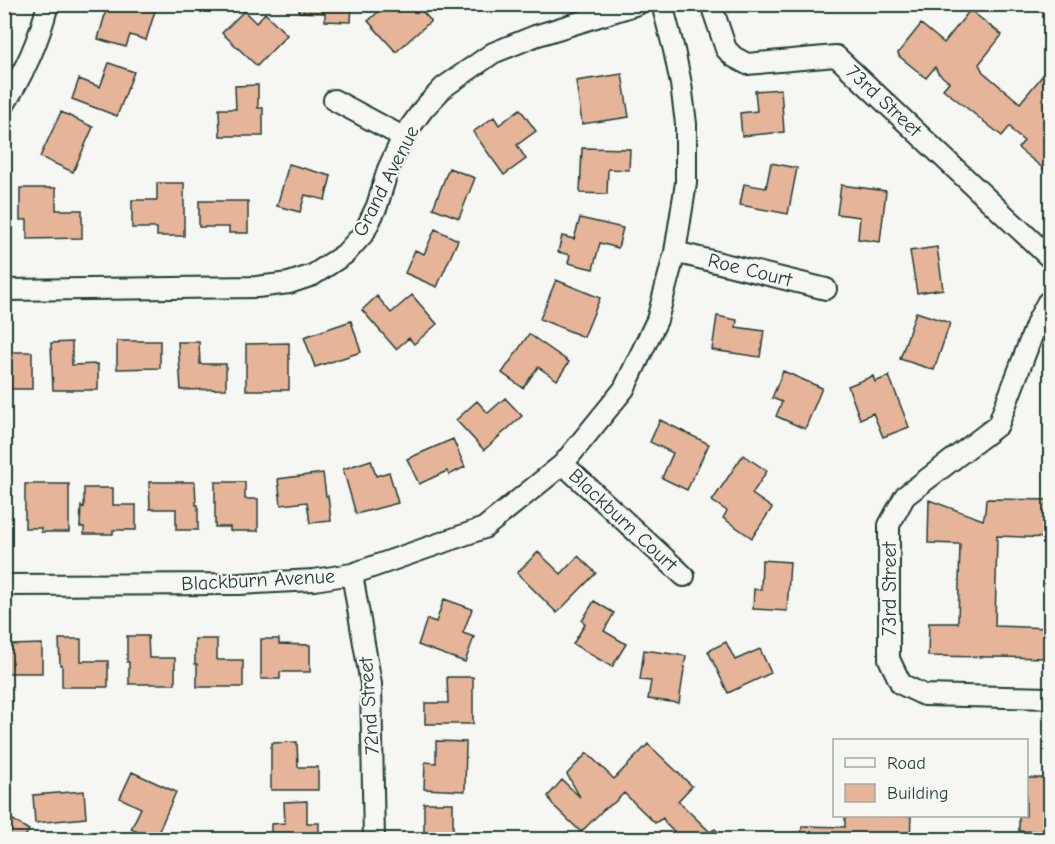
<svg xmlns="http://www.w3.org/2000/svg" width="1055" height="844" font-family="'Comic Neue',sans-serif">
<rect width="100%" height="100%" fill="#f6f6f2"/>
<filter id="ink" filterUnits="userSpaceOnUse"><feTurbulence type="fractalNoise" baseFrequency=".0167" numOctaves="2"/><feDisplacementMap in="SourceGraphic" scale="12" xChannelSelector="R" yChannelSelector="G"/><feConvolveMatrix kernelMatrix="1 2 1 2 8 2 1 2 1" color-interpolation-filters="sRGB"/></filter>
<g filter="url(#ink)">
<path fill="#e6b498" stroke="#1f3d34" stroke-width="1.5" d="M108,4H132L155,11L146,40L130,35L126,47L98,39Z
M300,4H352L351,22L325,21V13L299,12Z
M387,4H416L431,21L396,52L368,21Z
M970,10L1002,35L979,64L983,72L1020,103L1048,69L1050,72V174L1018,148L1024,141L1014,133L1010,126L1002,136L943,89L949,82L938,73L935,67L926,78L899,56L898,53L921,24L944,43Z
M244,11L256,23L265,13L287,35L257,66L222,33Z
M109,63L134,72L117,116L72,99L79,79L100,87Z
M622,74L629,117L582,124L576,81Z
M258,85V108H263V136H220L219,109H236L235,86Z
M781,89L784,132L742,136L740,113L757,111L755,91Z
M520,109L536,131L517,145L526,159L504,175L473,132L494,117L499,125Z
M61,112L93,127L73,172L40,157Z
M582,148L630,149L629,170L608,169L607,194L580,193Z
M771,163L797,168L788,214L740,205L744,184L766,188Z
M289,164L331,176L325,200L305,195L300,212L277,206Z
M449,168L475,178L459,218L433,208Z
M157,183H184V236H157V228H132V200H157Z
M841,185L886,191L880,242L858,239L860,217L837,214Z
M20,188H56V210H82V238L27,239V220H20Z
M199,201H248V233H229V227H199Z
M580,218L623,228L618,248L600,243L593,269L568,263L570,255L558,252L562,236L574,239Z
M435,229L458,240L437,287L405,273L415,250L424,254Z
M937,247L943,289L917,293L910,251Z
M556,280L600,298L584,337L540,319Z
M412,295L437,324L414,344L409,338L396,349L362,310L377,296L391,313Z
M916,312L950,323L934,370L900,359Z
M717,316L737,320L736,327L764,331L760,357L712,350Z
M351,321L361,352L315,367L304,337Z
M529,334L569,362L557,380L538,367L523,388L502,373Z
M117,341H160V368L117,369Z
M72,342V365L98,364V390H53L51,343Z
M178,342H199L200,364H226V389L181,390Z
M289,343V390H246V344Z
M4,352H32V389H4Z
M783,371L822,388L805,429L776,416L782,402L772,398Z
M873,376L875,382L889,376L909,427L883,437L873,413L860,419L848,386Z
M505,398L522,416L484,450L456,420L477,401L488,413Z
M660,420L709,444L687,490L662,478L673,453L650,442Z
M453,439L465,467L449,475L447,471L419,484L407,459Z
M743,455L767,471L752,494L772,508L752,538L723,518L727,511L712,501Z
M371,460L376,476L389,472L398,503L356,514L343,469Z
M323,473L326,496H328L331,521L310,523L307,502L281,505L278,479Z
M149,482H195L196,505H198V530H176V509H150Z
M215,482H245V499H258V531H230V527H215Z
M4,484L5,506H8V532H4Z
M25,484H69V532H41V528H25Z
M84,488H113V505H136V530H113V534H84V527H80L81,506L84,507Z
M986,499L1050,500V538L997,536L995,626L1050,628V658L928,656L929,623H958L960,544L928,543L929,500L983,520L985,513Z
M538,552L561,574L578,556L596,573L557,613L517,573Z
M762,560L790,562L787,611L753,609L754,589L761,590Z
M444,599L472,609L463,633L474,637L465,662L418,645L427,619L436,622Z
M594,601L614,613L604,631L626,644L612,667L573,644L585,624L582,621Z
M127,636H148L149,658H175V684H129V662H127Z
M59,639H81V661H108V687H62V665H60Z
M195,639H217V660H243V687H197V664H195Z
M261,639H279V644L310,645V672H280V679H261Z
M4,640H10V645L42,644V673H4Z
M726,642L735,660L760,649L771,673L728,693L708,651Z
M644,650L686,656L679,703L648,699L651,681L640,680Z
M447,677H473V724H425V703H448Z
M436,741L466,742L465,791L424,789L425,762L436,763Z
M297,742L298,767H318V790H271V743Z
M648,744L692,786L678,801L710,832L715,829L726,840H682L666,824L663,818L655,823L624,793L614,803L604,809L581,832L553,805L548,796L562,780L580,797L567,774L587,753L614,779Z
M132,772L176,792L155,840L131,829L141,808L120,798Z
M1026,778H1050V832L1019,831V816H1026Z
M84,791L86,818L35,823L33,795Z
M307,801V823H319V840H271V824L285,823L284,802Z
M424,803H453V840H424Z
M5,815L29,830L23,840H4Z
M845,816H911L910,840H801L802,826L845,827Z"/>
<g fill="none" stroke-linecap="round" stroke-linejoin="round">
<defs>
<path id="street" d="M711,4L726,49L734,57L747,64L836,56L1050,258
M334,100L403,137
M4,105C25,70 38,44 48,4
M675,252L826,289
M4,290L257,287L289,283L313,275L345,254L364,233L377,206L388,169L403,137L424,108L444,87L493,53L535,36L638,4
M1050,300L1047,303L1038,320L998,425L905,496L889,525V659L901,684L924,695L1050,698
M563,464L684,576
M352,574L371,684L374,840
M4,585L239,584L314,580L352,574L484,528L563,464L624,389L657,320L675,252L686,183V124L681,84L674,50L662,4"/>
</defs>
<use href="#street" stroke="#1f3d34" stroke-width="24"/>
<use href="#street" stroke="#f6f6f2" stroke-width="20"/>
</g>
</g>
<g text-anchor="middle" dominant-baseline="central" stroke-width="4.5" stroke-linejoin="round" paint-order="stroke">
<g font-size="20" fill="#1f3d34" stroke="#f6f6f2">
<text transform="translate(884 101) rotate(43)">73rd Street</text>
<text transform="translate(386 181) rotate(-63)">Grand Avenue</text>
<text transform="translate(750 270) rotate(14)">Roe Court</text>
<text transform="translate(623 520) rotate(43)">Blackburn Court</text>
<text transform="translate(258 580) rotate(-3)">Blackburn Avenue</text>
<text transform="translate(889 589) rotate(-90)">73rd Street</text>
<text transform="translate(369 706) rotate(-94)">72nd Street</text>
</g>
</g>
<rect width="1055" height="844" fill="none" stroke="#f6f6f2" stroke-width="24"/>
<rect x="12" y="12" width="1031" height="820" fill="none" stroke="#1f3d34" stroke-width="2" filter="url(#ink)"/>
<rect x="833" y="739" width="195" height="78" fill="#f6f6f2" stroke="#a0aca6" stroke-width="1.5"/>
<rect x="845" y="758" width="30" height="9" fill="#f6f6f2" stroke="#a0aca6" stroke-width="1.5"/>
<text x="887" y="769" font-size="18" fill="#1f3d34">Road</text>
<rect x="845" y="784" width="30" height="18" fill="#e6b498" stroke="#a0aca6" stroke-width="1.5"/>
<text x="887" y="799" font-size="18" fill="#1f3d34">Building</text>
</svg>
